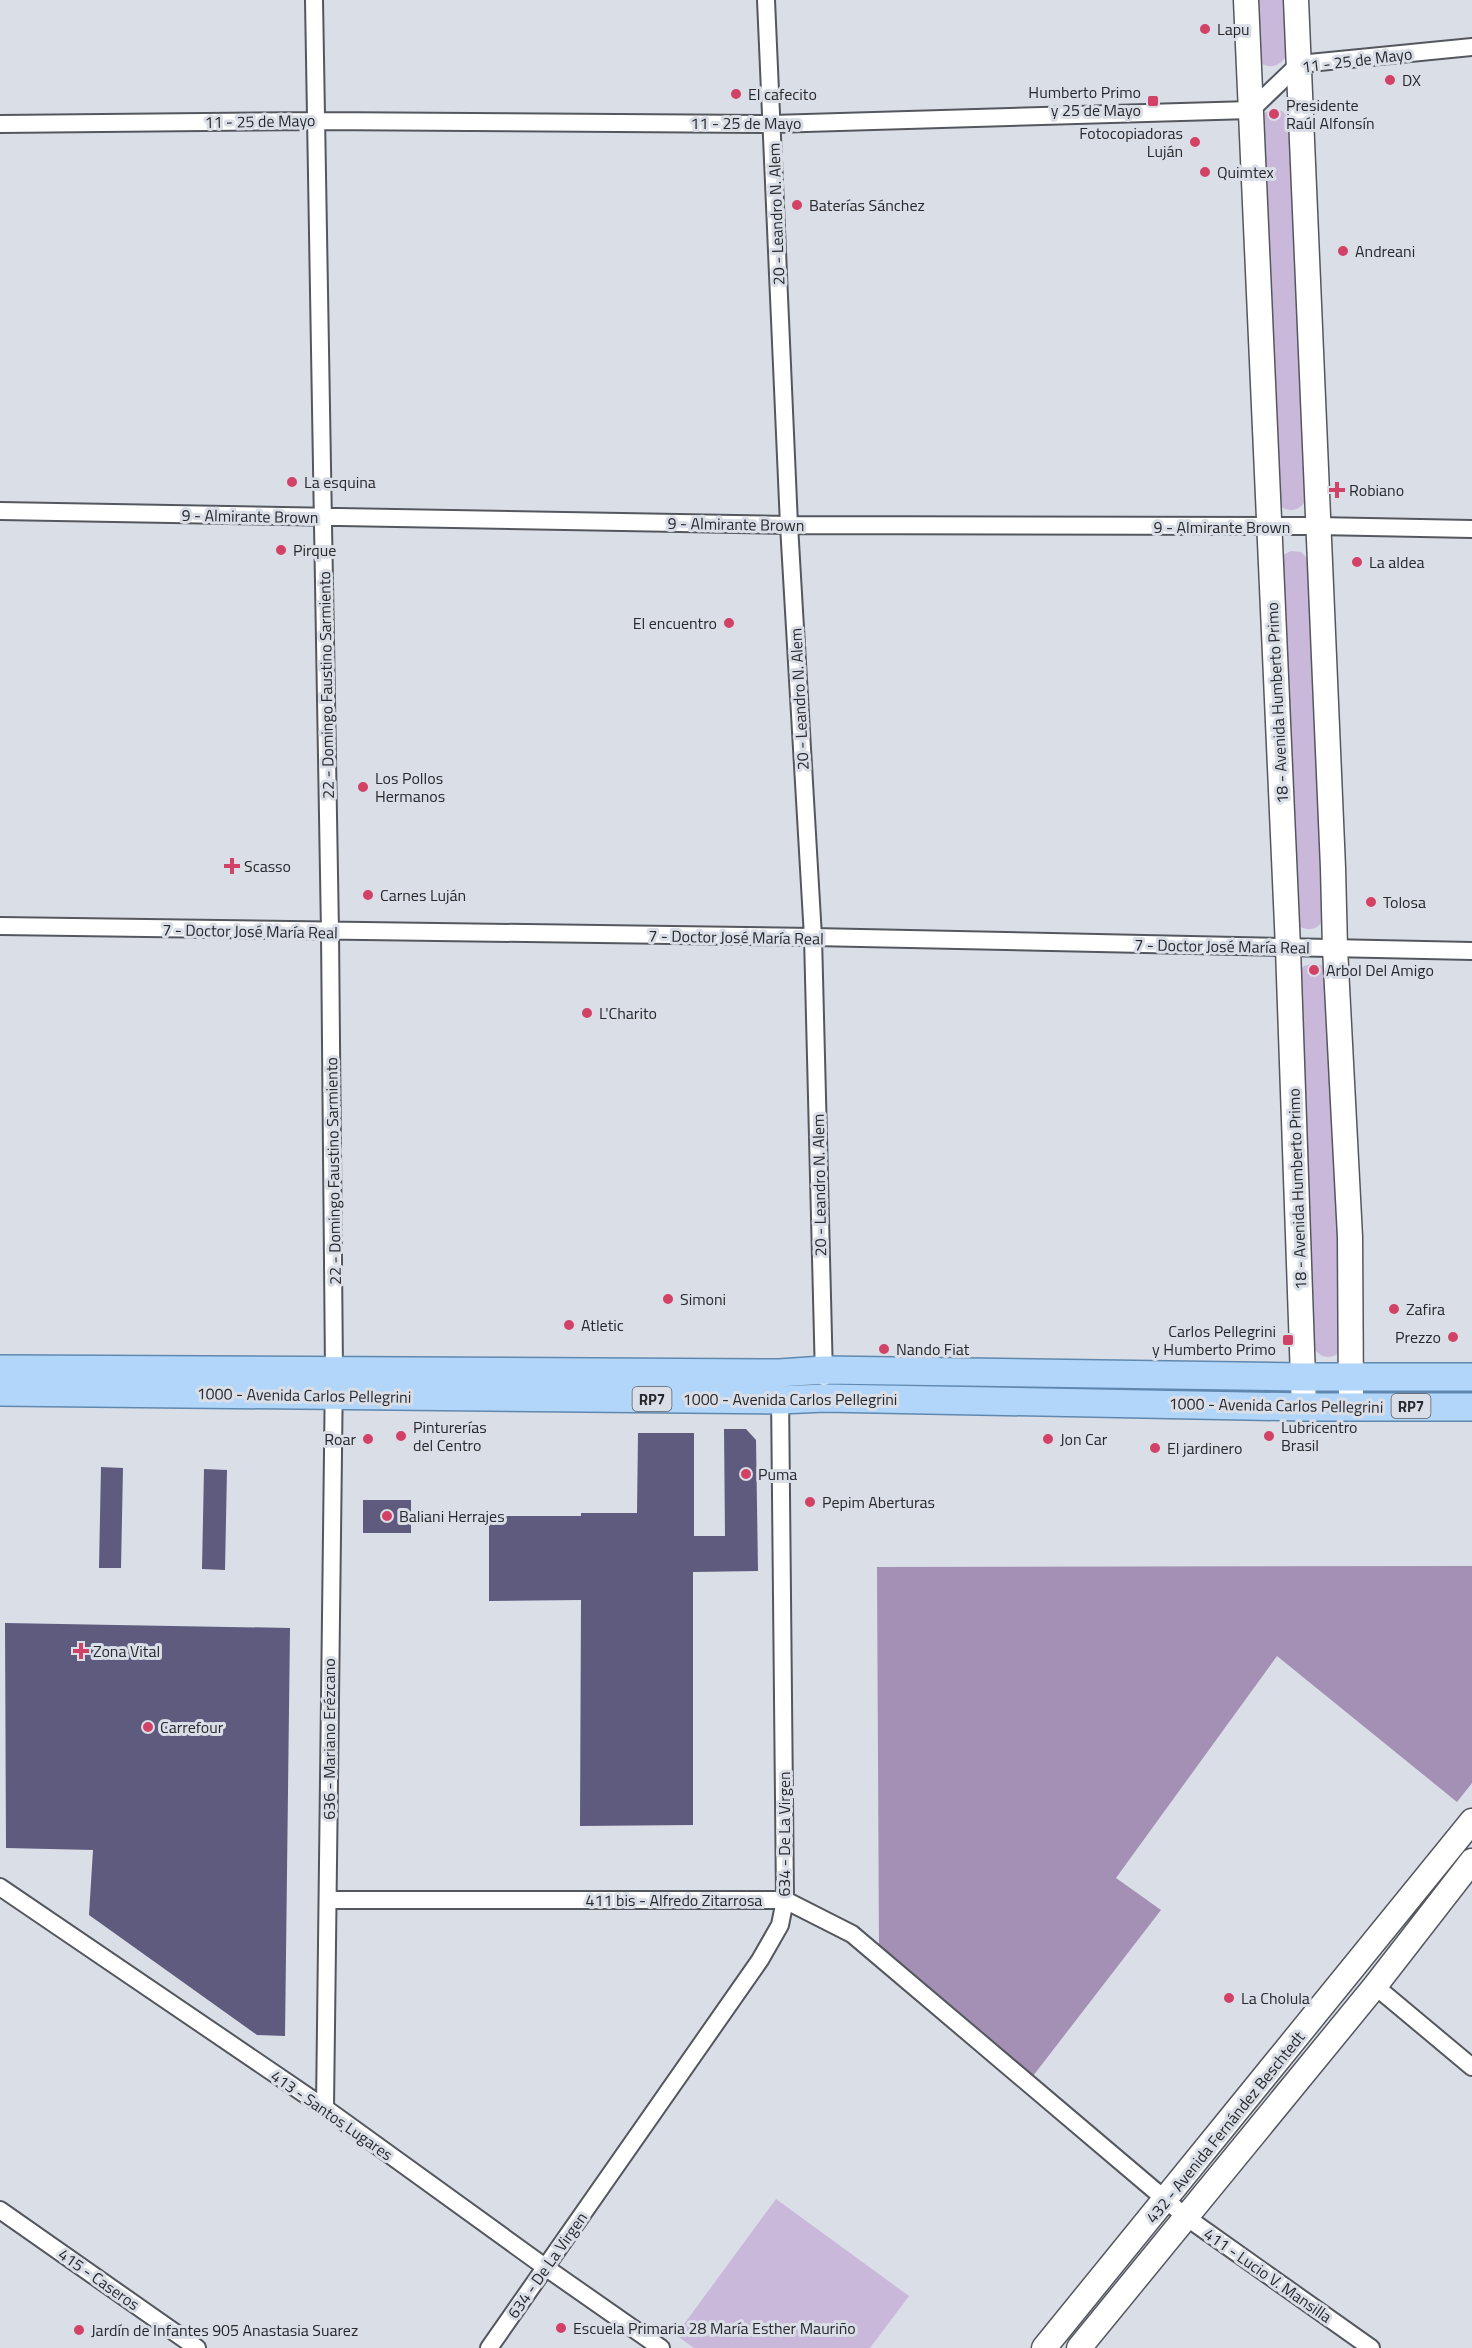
<svg xmlns="http://www.w3.org/2000/svg" width="1472" height="2348" font-family="'Titillium Web',sans-serif">
<rect width="100%" height="100%" fill="#dadee7"/>
<path fill="#cab8db" d="M1251,0H1285L1286,57C1277,68 1269,69 1257,61Z
M1272,110L1282,111L1288,117L1308,493C1305,509 1292,515 1278,505L1259,119L1266,112Z
M1291,551L1301,552L1307,558L1325,912C1323,929 1309,934 1295,924L1278,560L1285,554Z
M1311,964L1321,965L1327,971L1344,1348C1333,1361 1319,1360 1312,1344L1297,973L1304,966Z
M776,2199L909,2296L870,2348H694L676,2335Z"/>
<path fill="#a390b4" d="M1472,1566V1783L1457,1802L1277,1656L1116,1878L1161,1910L1033,2076L879,1950L877,1567Z"/>
<path fill="#5e5b7e" d="M724,1429H746L756,1440L758,1571L693,1572V1825L580,1826L581,1600L489,1601V1516H581V1513H637L638,1433H694V1536H725Z
M101,1467L123,1468L121,1568H99Z
M204,1469L227,1470L225,1570L202,1569Z
M363,1500H411V1533H363Z
M5,1623L290,1628L285,2036L257,2035L89,1915L93,1850L6,1848Z"/>
<g fill="none" stroke-linecap="round" stroke-linejoin="round">
<defs>
<path id="street" d="M314,0L330,932L334,1371L325,2108
M766,0L789,525L813,937L824,1377
M0,124L316,121L772,124L1251,110L1299,64L1472,47
M0,511L789,525L1317,526L1472,529
M0,926L813,937L1472,951
M0,1887L325,2108L545,2267L661,2348
M329,1900H785L852,1934L1186,2217L1371,2348
M1375,1986L1472,2067
M0,2210L197,2348
M489,2348L760,1960L780,1925L785,1900L780,1393"/>
<path id="secondary" d="M1246,0L1288,948L1304,1407
M1296,0L1333,868L1335,948L1350,1237L1351,1406
M1044,2348L1472,1821
M1079,2348L1375,1986L1472,1861"/>
<path id="primary" d="M0,1369L779,1373L824,1370L1303,1377H1472
M0,1392L780,1400L825,1398L1304,1407H1472"/>
</defs>
<use href="#street" stroke="#54575e" stroke-width="20"/>
<use href="#secondary" stroke="#54575e" stroke-width="27"/>
<use href="#primary" stroke="#6088af" stroke-width="30"/>
<use href="#street" stroke="#fff" stroke-width="16"/>
<use href="#secondary" stroke="#fff" stroke-width="24"/>
<use href="#primary" stroke="#b2d6f9" stroke-width="27"/>
</g>
<g fill="#d24266" stroke="#dadee7" stroke-width="2">
<circle cx="1205" cy="29" r="6"/>
<circle cx="1390" cy="80" r="6"/>
<circle cx="736" cy="94" r="6"/>
<rect x="1147" y="95" width="12" height="12" rx="3"/>
<circle cx="1274" cy="114" r="6"/>
<circle cx="1195" cy="142" r="6"/>
<circle cx="1205" cy="172" r="6"/>
<circle cx="797" cy="205" r="6"/>
<circle cx="1343" cy="251" r="6"/>
<circle cx="292" cy="482" r="6"/>
<path d="M1334 481h6v6h6v6h-6v6h-6v-6h-6v-6h6z"/>
<circle cx="281" cy="550" r="6"/>
<circle cx="1357" cy="562" r="6"/>
<circle cx="729" cy="623" r="6"/>
<circle cx="363" cy="787" r="6"/>
<path d="M229 857h6v6h6v6h-6v6h-6v-6h-6v-6h6z"/>
<circle cx="368" cy="895" r="6"/>
<circle cx="1371" cy="902" r="6"/>
<circle cx="1314" cy="970" r="6"/>
<circle cx="587" cy="1013" r="6"/>
<circle cx="668" cy="1299" r="6"/>
<circle cx="1394" cy="1309" r="6"/>
<circle cx="569" cy="1325" r="6"/>
<circle cx="1453" cy="1337" r="6"/>
<rect x="1282" y="1334" width="12" height="12" rx="3"/>
<circle cx="884" cy="1349" r="6"/>
<circle cx="401" cy="1436" r="6"/>
<circle cx="1269" cy="1436" r="6"/>
<circle cx="368" cy="1439" r="6"/>
<circle cx="1048" cy="1439" r="6"/>
<circle cx="1155" cy="1448" r="6"/>
<circle cx="746" cy="1474" r="6"/>
<circle cx="810" cy="1502" r="6"/>
<circle cx="387" cy="1516" r="6"/>
<path d="M78 1642h6v6h6v6h-6v6h-6v-6h-6v-6h6z"/>
<circle cx="148" cy="1727" r="6"/>
<circle cx="1229" cy="1998" r="6"/>
<circle cx="561" cy="2328" r="6"/>
<circle cx="79" cy="2330" r="6"/>
</g>
<g text-anchor="middle" dominant-baseline="central" stroke-width="6" stroke-linejoin="round" paint-order="stroke">
<g fill="#dadee7" stroke="#5d5f65" stroke-width="1.5">
<rect x="632.5" y="1387" width="39" height="24" rx="4.5"/>
<rect x="1391.5" y="1394" width="39" height="24" rx="4.5"/>
</g>
<g font-size="15" font-weight="bold" fill="#28292d">
<text x="652" y="1399">RP7</text>
<text x="1411" y="1406">RP7</text>
</g>
<g font-size="16" fill="#28292d" stroke="#dadee7" text-anchor="start">
<text x="1217" y="29">Lapu</text>
<text x="1402" y="80">DX</text>
<text x="1141" y="92" text-anchor="end">Humberto Primo<tspan x="1141" dy="18">y 25 de Mayo</tspan></text>
<text x="748" y="94">El cafecito</text>
<text x="1286" y="105">Presidente<tspan x="1286" dy="18">Raúl Alfonsín</tspan></text>
<text x="1183" y="133" text-anchor="end">Fotocopiadoras<tspan x="1183" dy="18">Luján</tspan></text>
<text x="1217" y="172">Quimtex</text>
<text x="809" y="205">Baterías Sánchez</text>
<text x="1355" y="251">Andreani</text>
<text x="304" y="482">La esquina</text>
<text x="1349" y="490">Robiano</text>
<text x="293" y="550">Pirque</text>
<text x="1369" y="562">La aldea</text>
<text x="717" y="623" text-anchor="end">El encuentro</text>
<text x="375" y="778">Los Pollos<tspan x="375" dy="18">Hermanos</tspan></text>
<text x="244" y="866">Scasso</text>
<text x="380" y="895">Carnes Luján</text>
<text x="1383" y="902">Tolosa</text>
<text x="1326" y="970">Arbol Del Amigo</text>
<text x="599" y="1013">L'Charito</text>
<text x="680" y="1299">Simoni</text>
<text x="1406" y="1309">Zafira</text>
<text x="581" y="1325">Atletic</text>
<text x="1276" y="1331" text-anchor="end">Carlos Pellegrini<tspan x="1276" dy="18">y Humberto Primo</tspan></text>
<text x="1441" y="1337" text-anchor="end">Prezzo</text>
<text x="896" y="1349">Nando Fiat</text>
<text x="413" y="1427">Pinturerías<tspan x="413" dy="18">del Centro</tspan></text>
<text x="1281" y="1427">Lubricentro<tspan x="1281" dy="18">Brasil</tspan></text>
<text x="356" y="1439" text-anchor="end">Roar</text>
<text x="1060" y="1439">Jon Car</text>
<text x="1167" y="1448">El jardinero</text>
<text x="758" y="1474">Puma</text>
<text x="822" y="1502">Pepim Aberturas</text>
<text x="399" y="1516">Baliani Herrajes</text>
<text x="93" y="1651">Zona Vital</text>
<text x="160" y="1727">Carrefour</text>
<text x="1241" y="1998">La Cholula</text>
<text x="573" y="2328">Escuela Primaria 28 María Esther Mauriño</text>
<text x="91" y="2330">Jardín de Infantes 905 Anastasia Suarez</text>
</g>
<g font-size="16" fill="#28292d" stroke="#dadee7">
<text transform="translate(1357 60) rotate(-7)">11 - 25 de Mayo</text>
<text transform="translate(260 121) rotate(-1)">11 - 25 de Mayo</text>
<text x="746" y="123">11 - 25 de Mayo</text>
<text transform="translate(776 214) rotate(-92)">20 - Leandro N. Alem</text>
<text transform="translate(250 516) rotate(1)">9 - Almirante Brown</text>
<text transform="translate(736 524) rotate(1)">9 - Almirante Brown</text>
<text x="1222" y="527">9 - Almirante Brown</text>
<text transform="translate(326 685) rotate(-91)">22 - Domingo Faustino Sarmiento</text>
<text transform="translate(799 699) rotate(-93)">20 - Leandro N. Alem</text>
<text transform="translate(1277 703) rotate(-93)">18 - Avenida Humberto Primo</text>
<text transform="translate(250 931) rotate(1)">7 - Doctor José María Real</text>
<text transform="translate(736 937) rotate(1)">7 - Doctor José María Real</text>
<text transform="translate(1222 946) rotate(1)">7 - Doctor José María Real</text>
<text transform="translate(333 1171) rotate(-91)">22 - Domingo Faustino Sarmiento</text>
<text transform="translate(819 1185) rotate(-91)">20 - Leandro N. Alem</text>
<text transform="translate(1297 1189) rotate(-92)">18 - Avenida Humberto Primo</text>
<text transform="translate(304 1395) rotate(1)">1000 - Avenida Carlos Pellegrini</text>
<text x="790" y="1399">1000 - Avenida Carlos Pellegrini</text>
<text transform="translate(1276 1405) rotate(1)">1000 - Avenida Carlos Pellegrini</text>
<text transform="translate(329 1739) rotate(-90)">636 - Mariano Erézcano</text>
<text transform="translate(784 1834) rotate(-90)">634 - De La Virgen</text>
<text x="674" y="1900">411 bis - Alfredo Zitarrosa</text>
<text transform="translate(332 2115) rotate(35)">413 - Santos Lugares</text>
<text transform="translate(1225 2127) rotate(-51)">432 - Avenida Fernández Beschtedt</text>
<text transform="translate(547 2265) rotate(-55)">634 - De La Virgen</text>
<text transform="translate(1268 2275) rotate(35)">411 - Lucio V. Mansilla</text>
<text transform="translate(99 2279) rotate(35)">415 - Caseros</text>
</g>
</g>
</svg>
